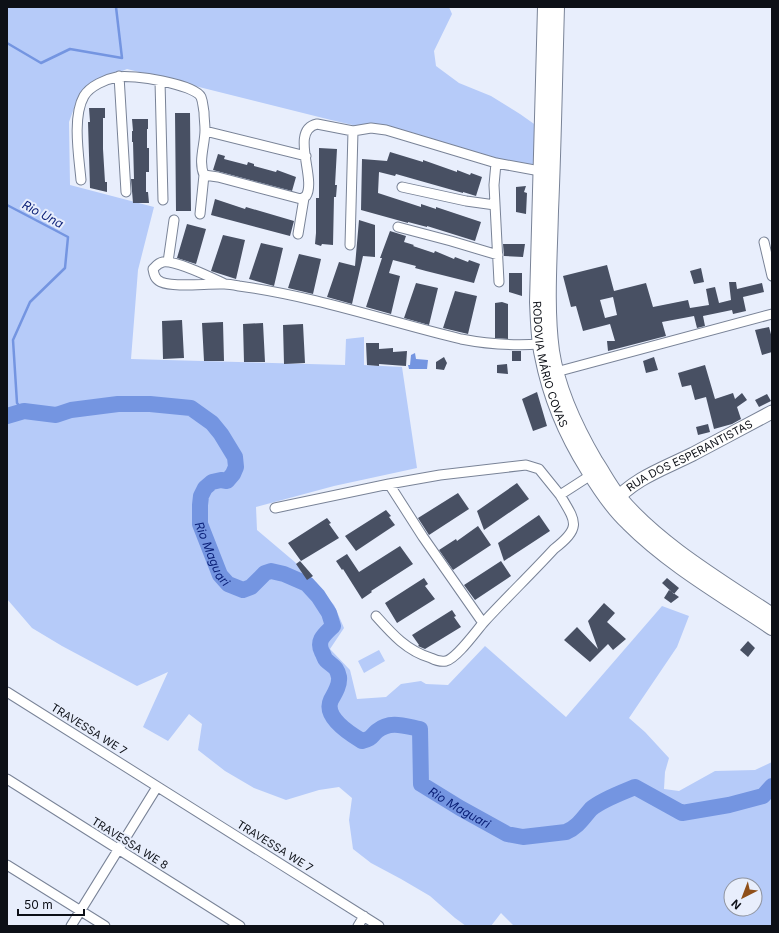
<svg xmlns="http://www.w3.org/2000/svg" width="779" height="933" font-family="Inter,sans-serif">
<rect width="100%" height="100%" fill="#e8eefc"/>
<path fill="#b6cbf9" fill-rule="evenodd" d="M7,7H449L452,14L434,51L436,66L459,83L491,96L520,114L537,126L534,167L331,120L127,69L98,81L77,100L69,122L70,185L154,207L138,270L131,359L345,365L346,339L364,337V365L402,367L417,468L334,486L256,507L257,530L296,563L334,605L344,628L330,649L350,670L357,699L386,697L401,684L421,681L426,684L448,685L485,646L566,717L662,606L689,616L677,647L629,718L645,732L669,758L665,772L664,789L679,791L715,771L755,770L772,762V926H514L501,913L491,926H466L455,918L430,896L401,879L371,863L353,849L349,820L352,798L339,787L319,790L286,800L254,788L225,771L198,750L202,724L189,714L168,741L143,727L168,672L137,686L62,646L32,628L7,599ZM731,885H755V909H731Z
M379,650L385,661L364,673L358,661Z"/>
<path fill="#7495e1" d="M415,353L416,359L428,360L427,369H409L408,365H410L411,355Z"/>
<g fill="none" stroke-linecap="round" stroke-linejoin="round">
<path stroke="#7495e1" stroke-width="2.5" d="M7,43L41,63L70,49L122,58L116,7
M7,205L68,237L65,268L30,302L13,340L17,403L24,411"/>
<path stroke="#7495e1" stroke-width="16" id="s1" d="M7,416L24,411L56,415L71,410L118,404H150L191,408L212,423L221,434L235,457L236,467L233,474L227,481L221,480L212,482L205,488L201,496L200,505V524L220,575L228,584L243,590L251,587L265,573L271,571L284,574L307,584L318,596L329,613L333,626C325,634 316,640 322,652C324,655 324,658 326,660C332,666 337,666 339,677C340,685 335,693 331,700C323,717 350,734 362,741C373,738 370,737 377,731C390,720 405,726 420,729L421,784L460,808L507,834L523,837L566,832C578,827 583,818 591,809C601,800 623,792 635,787L682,813L729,805L763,796L772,786"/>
</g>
<path fill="#485063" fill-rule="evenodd" d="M89,108H105V118H103V149L105,182H107V192L90,188L88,122H90Z
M175,113H190L191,211H176Z
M132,119H148V129H147V148H149V172H146V192H148L149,203H133L131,179H134L133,142H132V131H133Z
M319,148L337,149L335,185H337L336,197H334L333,245L322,244L321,246L315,244L316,233V198H319Z
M390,152L423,162V160L457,172V170L470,175L471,173L482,177L476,196L463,192V193L396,174L395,176L379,172L378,193L421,207V204L436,209V207L481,222L475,241L427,226V227L408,222V223L361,210L362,159L387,161Z
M218,154L225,156L224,159L247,165L248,162L254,164V166L276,172L277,170L296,177L292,191L213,170Z
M526,186L524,192L527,193L526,214L516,212V187Z
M215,199L245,209L246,207L294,221L290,236L211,215Z
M359,220L375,225V257L363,256L352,304L327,297L339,262L355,266Z
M187,224L206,229L196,264L177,258Z
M390,231L406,236L404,242L414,245L413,246L434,253L435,251L454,259L455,257L468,262L469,260L480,264L474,283L426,271L415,268L416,266L393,260L389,273L400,276L391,314L366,307L382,258H380Z
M223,235L245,240L236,279L211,271Z
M261,243L283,248L274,286L249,279Z
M503,244H525L523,257L504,256Z
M299,254L321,259L313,294L288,288Z
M607,265L614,291L646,283L653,307L688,300L690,308L709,305L706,289L715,287L719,303L731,300L729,282H736L737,289L762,283L764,292L743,297L746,311L733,314L732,310L703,316L705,326L697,328L694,316L662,322L666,336L608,351L607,341H615L610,324L583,331L576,306L571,307L563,276ZM613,297L617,315L605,318L600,300Z
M701,268L704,282L694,284L690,271Z
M509,273H522V296L509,292Z
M416,283L438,288L429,325L404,318Z
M455,291L477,296L468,334L443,328Z
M502,302L508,304V339L495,338V303Z
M182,320L184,358L163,359L162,321Z
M223,322L224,361H204L202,323Z
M263,323L265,362H244L243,324Z
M303,324L305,363L284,364L283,325Z
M769,327L772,338V352L762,355L755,330Z
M366,343H379V349L393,348V352L407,351L406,366L379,364V366L367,365Z
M512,351H521V361H512Z
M444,357L447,363L444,370L436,369V362Z
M654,357L658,370L646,373L643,361Z
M507,364L508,374L497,373V365Z
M705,365L715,399L733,393L735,399L742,393L747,400L737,407L741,419L732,424L714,429L706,397L695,400L691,385L682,387L678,373Z
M537,392L547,426L533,431L522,399Z
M767,394L771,401L759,407L755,400Z
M708,424L710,432L698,435L696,427Z
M517,483L529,499L484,530L477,511Z
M458,493L469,509L429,535L418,518Z
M386,510L391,516L389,517L395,525L356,551L345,536Z
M539,515L550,531L504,561L498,543Z
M327,518L331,523L329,524L339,538L301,561L288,543Z
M478,526L491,545L453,570L439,550L456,539L457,541Z
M400,546L413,564L371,591L372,592L362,599L343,569L342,570L336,561L347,554L359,572Z
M300,561L313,576L307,580L296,564Z
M501,561L511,576L475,600L464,585Z
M424,578L428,584L425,586L435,599L397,623L385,603Z
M667,578L679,588L674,594L662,583Z
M669,590L679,597L671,603L664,598Z
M604,603L615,613L607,622L626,639L613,650L608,644L590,662L564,640L577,627L598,649L588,621Z
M452,610L456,616L454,617L461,627L425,649L418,646L419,645L412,635Z
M748,641L755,648L748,657L740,650Z"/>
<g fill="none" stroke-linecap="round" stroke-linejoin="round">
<defs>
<path id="minor" d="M119,76L126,192
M160,81L163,200
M205,131L306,156
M353,131L371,128L386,130L496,163L540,171
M496,163L494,185L499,282
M81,180C79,157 72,117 84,96C90,86 106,79 117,77C132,74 194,84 201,97C203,102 203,107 204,112C204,118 205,124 205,130C205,145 198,161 204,175L218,177L301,199L306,196C317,179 289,130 317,124L353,131L350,245
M402,187L466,201L495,205
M200,214L204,175
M398,227L451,241L498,255
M298,234L304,198
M764,242L772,276
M168,262L174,220
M225,284C212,278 176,260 163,262C158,263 156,266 153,269C154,275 155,279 161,282C174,288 209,283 224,284C229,284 234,285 239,286C314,296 387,321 461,339C487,344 513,346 540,344
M556,372L772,314
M389,484L423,537L483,623
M275,508L389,484L440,475L526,465L539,469L560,495
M376,616C392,634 407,651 431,658C435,660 441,662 446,661C457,658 476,631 484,622C507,597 531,574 554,549C582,527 576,522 560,495L591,475
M7,692L379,926
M7,779L240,926
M7,865L105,926
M71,926L157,787
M358,926L364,916"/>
<g id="secondary">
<path id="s2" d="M612,504C634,478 663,469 693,454C719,440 746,426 772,412"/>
</g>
<g id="primary">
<path id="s3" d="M545,7L537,302C538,320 538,339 542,356C550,398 566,435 588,470C600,490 612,508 628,523C670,565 723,595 772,628"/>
<path d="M557,7C555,75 554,143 551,211C550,256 546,307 552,351C558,391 576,428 596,462C604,474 610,486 619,497C658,544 721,581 772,615"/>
</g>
</defs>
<use href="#minor" stroke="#798397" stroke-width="11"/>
<use href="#secondary" stroke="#798397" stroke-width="15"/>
<use href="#primary" stroke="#798397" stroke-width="16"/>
<use href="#minor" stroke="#fff" stroke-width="9"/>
<use href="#secondary" stroke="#fff" stroke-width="13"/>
<use href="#primary" stroke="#fff" stroke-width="14"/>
</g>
<g text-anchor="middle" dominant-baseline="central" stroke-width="4" stroke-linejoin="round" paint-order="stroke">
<g font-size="11" fill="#0d1017" stroke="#e8eefc">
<text stroke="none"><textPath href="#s3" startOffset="359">RODOVIA MÁRIO COVAS</textPath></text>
<text stroke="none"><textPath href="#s2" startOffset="92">RUA DOS ESPERANTISTAS</textPath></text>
<text transform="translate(89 729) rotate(32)">TRAVESSA WE 7</text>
<text transform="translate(130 843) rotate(32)">TRAVESSA WE 8</text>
<text transform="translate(275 846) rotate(32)">TRAVESSA WE 7</text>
</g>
<g font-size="12" font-style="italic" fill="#091e76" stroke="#e8eefc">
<text transform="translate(43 214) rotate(28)">Rio Una</text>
<text stroke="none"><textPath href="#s1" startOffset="374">Rio Maguari</textPath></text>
<text stroke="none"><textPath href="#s1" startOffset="854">Rio Maguari</textPath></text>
</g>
</g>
<rect width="779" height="933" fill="none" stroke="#0d1017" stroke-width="16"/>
<g transform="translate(743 897) rotate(222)"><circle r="19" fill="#e8eefc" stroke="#9095a0"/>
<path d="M0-3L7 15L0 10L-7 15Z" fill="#8f4f19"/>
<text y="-6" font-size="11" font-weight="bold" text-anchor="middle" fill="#0d1017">N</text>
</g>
<path d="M18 909v6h66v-6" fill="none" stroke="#0d1017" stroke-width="2"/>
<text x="24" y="909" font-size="12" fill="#0d1017" stroke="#e8eefc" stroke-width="3" paint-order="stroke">50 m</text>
</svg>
